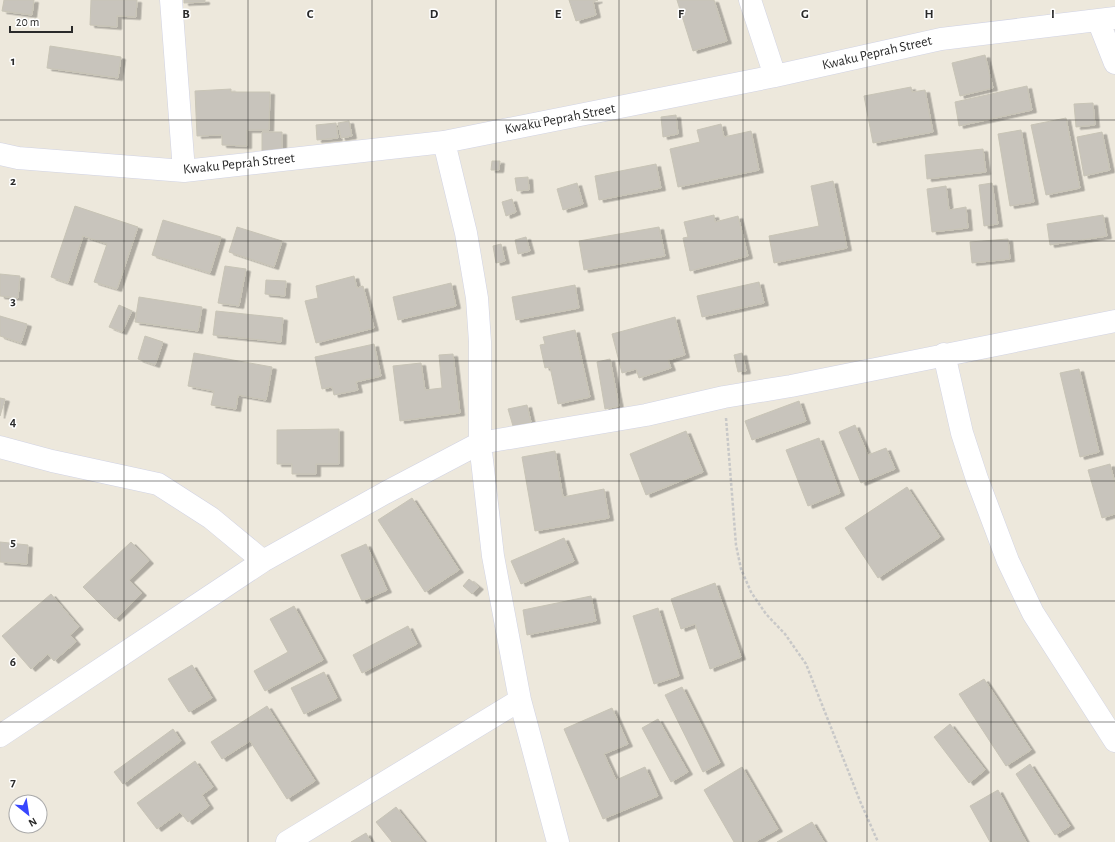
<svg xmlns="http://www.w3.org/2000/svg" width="1115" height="842" font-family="'Alegreya Sans',sans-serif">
<defs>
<filter id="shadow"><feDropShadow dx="4.5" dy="2.5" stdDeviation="0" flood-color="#0004"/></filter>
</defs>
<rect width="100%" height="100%" fill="#ede8dc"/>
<path fill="#c8c4bc" stroke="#c8c4b6" filter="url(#shadow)" d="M4,0H34L32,15L2,11Z
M91,0H137L136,17L117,16V27L90,25Z
M184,0H205V2L184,3Z
M569,0H598L593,2L596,15L576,21Z
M677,0H714L727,41L693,51Z
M50,46L121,57L118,78L47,68Z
M985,55L993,88L960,96L952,63Z
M1027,86L1032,110L959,126L955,102Z
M911,87L912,92L925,90L933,132L873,143L864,96Z
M231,89V92H270L269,130H247V146L222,145V135L197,136L195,91Z
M1093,103L1095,125L1076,127L1074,104Z
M676,115L678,134L663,137L661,117Z
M1066,118L1080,188L1046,195L1031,125Z
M349,121L352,136L341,138L338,123Z
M336,123L338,138L317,140L316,125Z
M721,124L724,137L751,131L759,170L678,187L670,149L700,142L697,130Z
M1021,130L1034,202L1010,206L998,134Z
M262,132H282V156L262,157Z
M1102,132L1110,170L1084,176L1077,137Z
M983,149L986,172L927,179L925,155Z
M492,161H500L499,170H491Z
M656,164L661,188L599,200L595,176Z
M528,177L529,190L517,191L515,178Z
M833,181L847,248L774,263L769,236L819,226L811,186Z
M577,183L583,204L563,210L557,189Z
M992,183L998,224L984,226L979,185Z
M946,186L949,210L966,207L968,228L932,232L927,189Z
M512,199L516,212L506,216L502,202Z
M75,206L138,227L117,289L94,282L107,244L83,236L68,283L51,277Z
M714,215L715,222L738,216L748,256L690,271L683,238L688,237L684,222Z
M1103,215L1107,236L1050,245L1047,224Z
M163,220L221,237L210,273L152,255Z
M237,227L282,241L274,267L229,252Z
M659,227L665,256L584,270L579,241Z
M526,237L530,251L518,254L515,240Z
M1008,239L1010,259L972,263L970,242Z
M501,244L505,261L496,263L493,246Z
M225,266L246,269L239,306L218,303Z
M0,274L20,276L18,298L0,296Z
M354,276L357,288L363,286L374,328L316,343L305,301L318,298L316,286Z
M266,280L286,281L285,296L265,294Z
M759,282L764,303L702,317L697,296Z
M451,283L456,306L398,320L393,297Z
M575,285L579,308L516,320L512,297Z
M139,297L202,307L198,331L135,322Z
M119,305L132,311L122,332L109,327Z
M216,311L283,318L281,342L213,335Z
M0,316L27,324L21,343L0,336Z
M675,317L685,355L668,360L671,368L639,378L636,369L622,373L612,334Z
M575,330L590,397L558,404L550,367L545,368L540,345L545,344L543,337Z
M145,336L163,342L155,365L138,359Z
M374,344L381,376L356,382L358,390L334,395L332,387L322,389L315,357Z
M194,353L272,367L266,400L238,395L236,409L211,405L214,391L188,386Z
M742,353L746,371L738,372L734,355Z
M453,354L460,413L400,421L393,366L421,363L425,390L442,388L439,355Z
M610,359L619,406L605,409L597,362Z
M1079,369L1099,452L1080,457L1060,373Z
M0,398L5,399L0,416Z
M799,401L806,421L752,440L745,421Z
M527,405L531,422L513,426L508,409Z
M855,425L868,455L886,448L895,469L861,483L839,432Z
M339,429V464H316V474H292V464H277V430Z
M686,431L703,472L646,495L630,454Z
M819,438L840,493L808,506L786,450Z
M555,451L563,497L604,489L609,518L535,531L522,457Z
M1110,464L1115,483V514L1102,518L1088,470Z
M907,487L940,537L878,578L845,528Z
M412,498L459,570L425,592L378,520Z
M564,538L574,561L521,584L511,561Z
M0,542L28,545L27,564L0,562Z
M131,542L149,561L129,580L142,593L115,619L83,587Z
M366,544L387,590L362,601L341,555Z
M469,579L479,587L472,594L463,586Z
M715,583L741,657L710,669L695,624L681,629L671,599Z
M51,594L79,627L70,635L76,642L54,661L48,654L31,669L2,636Z
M591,596L596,621L527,635L523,610Z
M294,606L323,660L265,691L254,671L288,652L270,619Z
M658,608L679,676L654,684L633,616Z
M408,626L417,644L362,673L353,655Z
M192,665L212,698L189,712L168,679Z
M324,672L337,698L304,714L291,688Z
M984,679L1031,750L1006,766L959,694Z
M682,687L720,763L703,772L665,695Z
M267,706L315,781L287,799L250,741L222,759L211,742Z
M612,708L628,744L604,754L616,780L645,767L658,796L603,819L564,729Z
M658,719L688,772L671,782L642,728Z
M950,724L985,770L969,783L934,737Z
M173,729L181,741L123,784L114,772Z
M195,761L213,787L202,795L209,806L188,822L180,812L157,829L137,803Z
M1030,764L1070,826L1055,835L1016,774Z
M742,767L778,829L755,842H734L704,790Z
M998,790L1026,842H990L970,806Z
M396,807L424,842H392L376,822Z
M812,822L824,842H777Z
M366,833L371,842H351Z"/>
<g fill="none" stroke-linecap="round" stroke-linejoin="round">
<defs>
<path id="minor" d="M171,0L184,171
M750,0L775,76
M1098,20L1115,63
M444,142L466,233L477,298L480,342V443L493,556L520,700L558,842
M0,154L18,158L184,171L444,142L775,76L941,39L1115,18
M944,354L962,433L977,479L1008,561L1033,613L1115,741
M0,447L52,461L158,484L211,518L263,561
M0,736L263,561L385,493L480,443L646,415L724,397L791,386L1115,321
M287,842L520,700"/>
</defs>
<use href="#minor" stroke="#d1d3e4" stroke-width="23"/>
<path stroke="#c8c8c8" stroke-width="2.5" stroke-dasharray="3 2" stroke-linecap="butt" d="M726,418L736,545L741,569L751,592L766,614L785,634L806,664L860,801L878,842"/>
<use href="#minor" stroke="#fff" stroke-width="22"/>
</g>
<path fill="none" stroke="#2a2a2a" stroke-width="1" stroke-opacity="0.55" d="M124,0V842M248,0V842M372,0V842M496,0V842M619,0V842M743,0V842M867,0V842M991,0V842M0,120H1115M0,241H1115M0,361H1115M0,481H1115M0,601H1115M0,722H1115"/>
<g text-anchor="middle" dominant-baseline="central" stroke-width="3" stroke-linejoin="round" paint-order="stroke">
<g font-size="14" fill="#2a2a2a" stroke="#fff">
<text transform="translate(877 53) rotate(-13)">Kwaku Peprah Street</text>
<text transform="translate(560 119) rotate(-11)">Kwaku Peprah Street</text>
<text transform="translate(239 164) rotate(-6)">Kwaku Peprah Street</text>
</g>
</g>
<g font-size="13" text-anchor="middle" font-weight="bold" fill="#2a2a2a" stroke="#fff" stroke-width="3" stroke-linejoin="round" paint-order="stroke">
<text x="186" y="18">B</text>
<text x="310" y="18">C</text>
<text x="434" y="18">D</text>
<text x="558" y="18">E</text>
<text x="681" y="18">F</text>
<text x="805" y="18">G</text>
<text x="929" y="18">H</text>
<text x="1053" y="18">I</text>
<text x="13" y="65">1</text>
<text x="13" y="185">2</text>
<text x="13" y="305">3</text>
<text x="13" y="426">4</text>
<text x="13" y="546">5</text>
<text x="13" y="666">6</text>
<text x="13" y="786">7</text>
</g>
<g transform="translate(28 814) rotate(150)"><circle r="19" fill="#ffffff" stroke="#aaaaaa"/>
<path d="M0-3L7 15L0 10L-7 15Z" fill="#3846fe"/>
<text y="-6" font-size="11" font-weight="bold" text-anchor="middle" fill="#2a2a2a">N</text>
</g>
<path d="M10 26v6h62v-6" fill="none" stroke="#2a2a2a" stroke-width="2"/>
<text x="16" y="26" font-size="12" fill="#2a2a2a" stroke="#ffffff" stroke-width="3" paint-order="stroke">20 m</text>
</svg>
